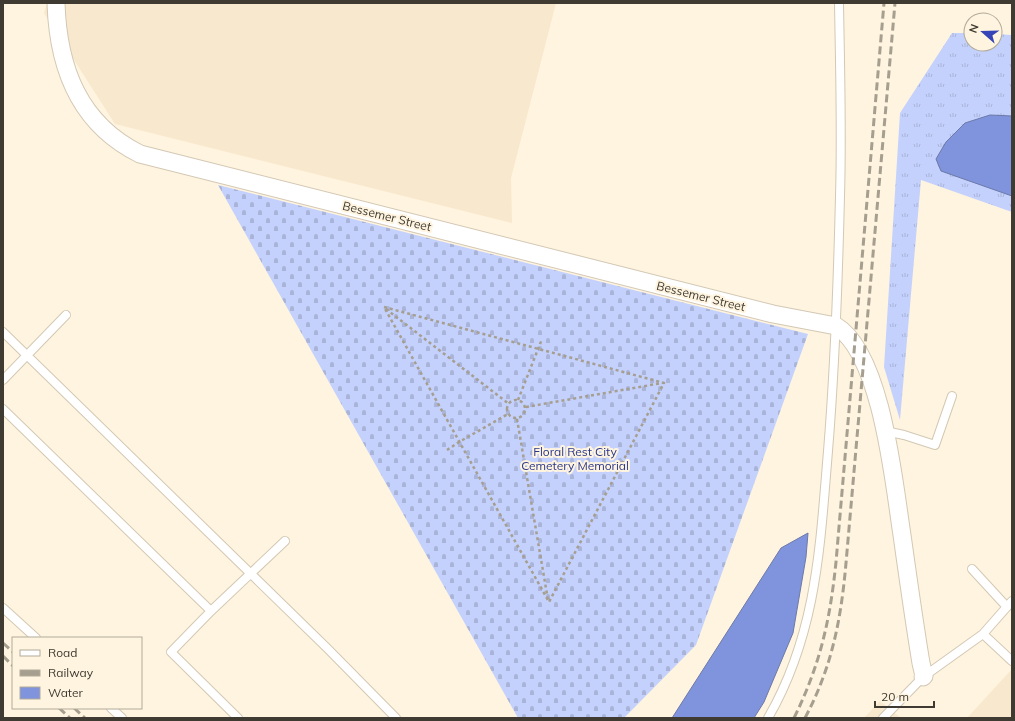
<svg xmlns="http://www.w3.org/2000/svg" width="1015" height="721" font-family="Mulish,sans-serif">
<defs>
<pattern id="grass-tufts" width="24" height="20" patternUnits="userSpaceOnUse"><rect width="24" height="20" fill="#c3d1fc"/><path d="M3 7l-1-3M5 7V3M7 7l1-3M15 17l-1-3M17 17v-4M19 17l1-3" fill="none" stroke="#a9b4d8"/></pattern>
<pattern id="cemetery-stones" width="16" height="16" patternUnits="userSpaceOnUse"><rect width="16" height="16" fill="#c3d1fc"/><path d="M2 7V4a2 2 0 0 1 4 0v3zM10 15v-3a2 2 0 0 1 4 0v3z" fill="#a9b4d8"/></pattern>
</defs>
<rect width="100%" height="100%" fill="#fff4df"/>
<path fill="#f8e8cd" d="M47,3H556L511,178L512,223L115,124L44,13Z
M1012,669V718H967Z
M880,701L901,718H864Z"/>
<path fill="url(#grass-tufts)" d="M952,33H971V44H995V34L1012,35V212L921,180L900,420L884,367L900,113Z"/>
<path fill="url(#cemetery-stones)" d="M218,185L808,334L696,645L624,718H518Z"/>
<path fill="#7f94dc" stroke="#6c79a9" d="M990,115L1012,116V196L941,171L936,159L946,142L965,123Z
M808,533L806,557L793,633L764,702L754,718H672L781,548Z"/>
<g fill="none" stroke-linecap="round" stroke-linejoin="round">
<defs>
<path id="service" d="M3,332L327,648L396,718
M3,380L66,315
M3,409L211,611L171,652L238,718
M885,431L904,435L935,445L952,396
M972,569L1007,607
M3,608L36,638
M211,611L285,541
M983,634L1012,661
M111,708L122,718
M768,718C817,633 820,546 828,451C835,366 838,281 840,196C842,132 840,67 839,3
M883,718L923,677L983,634L1012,601"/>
<path id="minor" d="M56,3C58,68 79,124 140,154L773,314L836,326C882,354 894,484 902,535C908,578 914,621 921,663L924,676L923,677"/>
</defs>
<use href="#service" stroke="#d3c8b4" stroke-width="10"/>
<use href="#minor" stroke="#d3c8b4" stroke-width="19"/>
<path stroke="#a69e8f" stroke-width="2.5" stroke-dasharray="3 3" stroke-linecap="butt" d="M384,307L664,383L549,602Z
M386,309L509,404
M507 409a9 9 0 1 1 18 0a9 9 0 1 1-18 0Z
M518,400L542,339
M526,407L662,383
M517,419L548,600
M447,450L459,442L508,414"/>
<use href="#service" stroke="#fff" stroke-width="8"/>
<use href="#minor" stroke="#fff" stroke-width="17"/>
<path stroke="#a69e8f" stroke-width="3" stroke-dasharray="8 4" stroke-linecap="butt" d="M3,643L13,652
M3,656L13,666
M59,708L70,718
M74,708L85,718
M794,718C820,665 830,621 836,562L884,3
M805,718C832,667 841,620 846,563L895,3"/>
</g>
<g text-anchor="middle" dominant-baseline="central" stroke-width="4" stroke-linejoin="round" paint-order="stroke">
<g font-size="12" fill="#3f3a32" stroke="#fff4df">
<text transform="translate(387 216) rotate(14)">Bessemer Street</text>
<text transform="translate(701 296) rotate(14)">Bessemer Street</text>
</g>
<g font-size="12" fill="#2a388c" stroke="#fff4df">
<text x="575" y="451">Floral Rest City<tspan x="575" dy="14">Cemetery Memorial</tspan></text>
</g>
</g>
<rect width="1015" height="721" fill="none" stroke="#3f3a32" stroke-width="8"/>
<rect x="12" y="637" width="130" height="72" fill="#fff4df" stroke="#b2aa9a"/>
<rect x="20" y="650" width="20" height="6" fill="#ffffff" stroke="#b2aa9a"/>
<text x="48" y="657" font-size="12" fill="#3f3a32">Road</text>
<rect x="20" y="670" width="20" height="6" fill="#a69e8f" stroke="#b2aa9a"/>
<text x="48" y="677" font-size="12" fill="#3f3a32">Railway</text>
<rect x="20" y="687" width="20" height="12" fill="#7f94dc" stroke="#b2aa9a"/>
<text x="48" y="697" font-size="12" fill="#3f3a32">Water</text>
<g transform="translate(983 32) rotate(290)"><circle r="19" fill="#fff4df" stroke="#b2aa9a"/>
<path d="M0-3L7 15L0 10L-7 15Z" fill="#3545b7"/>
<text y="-6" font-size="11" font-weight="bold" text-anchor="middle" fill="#3f3a32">N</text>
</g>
<path d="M875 701v6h59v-6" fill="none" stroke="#3f3a32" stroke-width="2"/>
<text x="881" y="701" font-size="12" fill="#3f3a32" stroke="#fff4df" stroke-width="3" paint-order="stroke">20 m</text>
</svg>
